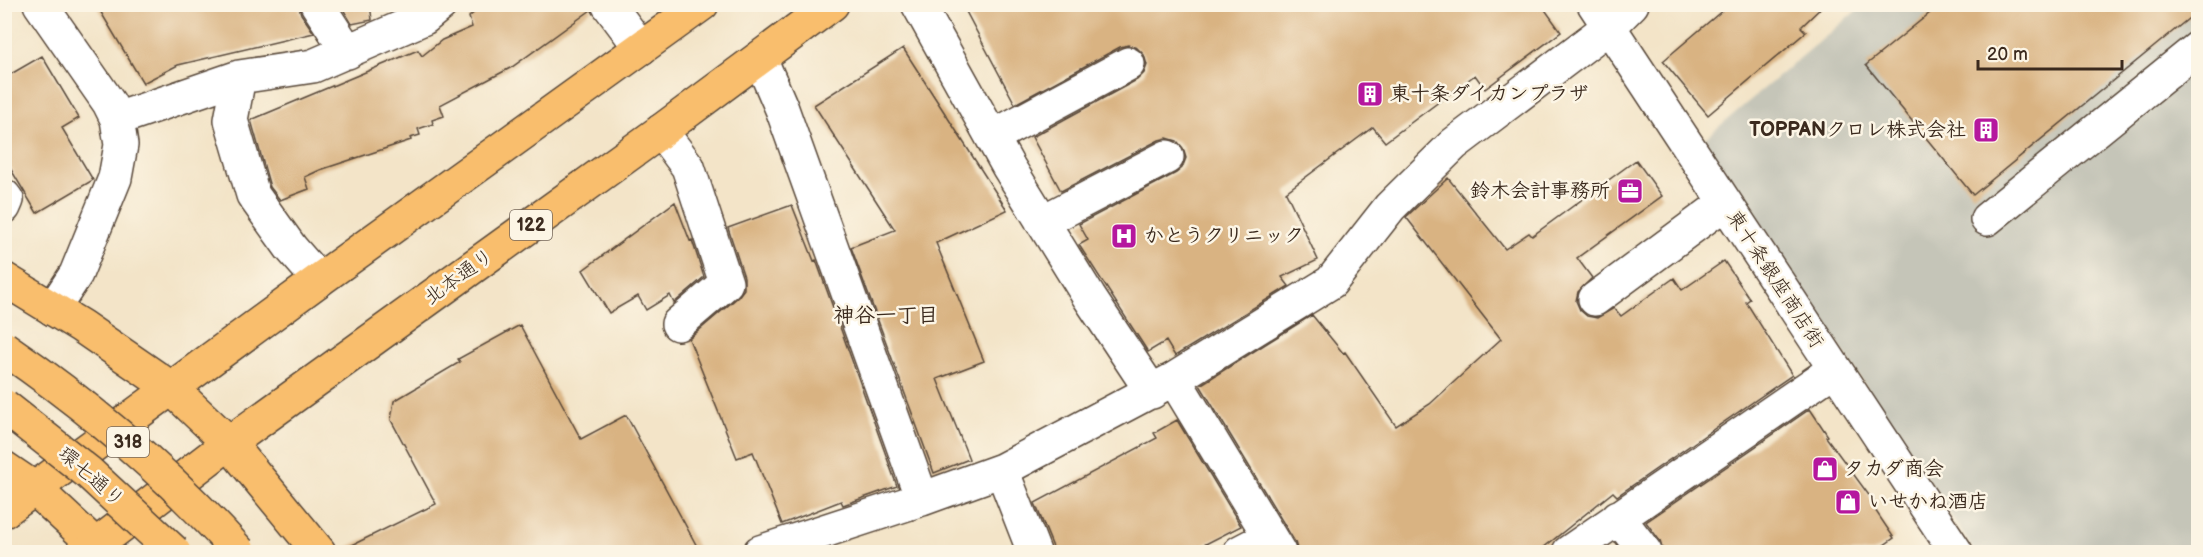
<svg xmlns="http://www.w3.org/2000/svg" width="2203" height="557" font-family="'Balsamiq Sans','Klee One',sans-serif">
<rect width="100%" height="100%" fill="#fcf5e5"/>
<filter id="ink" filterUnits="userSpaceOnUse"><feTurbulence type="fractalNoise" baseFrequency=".0167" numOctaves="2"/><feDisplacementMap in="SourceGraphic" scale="12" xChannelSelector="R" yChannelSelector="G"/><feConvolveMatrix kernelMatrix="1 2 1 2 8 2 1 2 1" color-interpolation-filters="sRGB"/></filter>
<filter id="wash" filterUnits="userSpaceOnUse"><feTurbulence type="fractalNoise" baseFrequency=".008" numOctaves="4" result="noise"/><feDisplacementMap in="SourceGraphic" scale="24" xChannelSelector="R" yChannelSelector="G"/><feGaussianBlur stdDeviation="1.35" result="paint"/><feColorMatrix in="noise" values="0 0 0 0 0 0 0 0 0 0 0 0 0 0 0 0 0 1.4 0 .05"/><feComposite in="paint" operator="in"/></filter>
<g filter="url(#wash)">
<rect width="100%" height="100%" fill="#f3e4c8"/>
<path fill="#c5c5b8" d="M1863,5H2198V552H1975L1703,140Z"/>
<g id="blocks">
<path fill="#d9b382" d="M96,4H298L301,14L314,33L178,65L143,83Z
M340,4H370L372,20L352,24Z
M484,4H590L591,10L512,67L440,105L444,116L432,120L433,124L418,129L420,135L410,138L411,140L320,170L305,177L309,189L280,200L270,187L251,120L418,50L422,56L442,40L472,27L469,17Z
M962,4H1541L1561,32L1485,89L1475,75L1385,142L1373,127L1286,192L1318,260L1282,277L1289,286L1175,356L1166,341L1148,352L1079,245L1088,240L1079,224L1176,173L1182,168L1186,158L1183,148L1177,141L1167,138L1159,140L1061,191L1032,137L1137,80L1144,73L1147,65L1144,55L1137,48L1128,45L1120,47L1015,104Z
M1730,4H1825L1801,27L1806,32L1708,115L1663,61Z
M1941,4H2199V10L1973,195L1866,65Z
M903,48L1007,210L936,243L984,361L937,379L969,459L934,473L851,247L895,230L814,105Z
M42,56L79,118L62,128L93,180L37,213L4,158V78Z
M1636,160L1662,196L1577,258L1592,278L1578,292L1576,301L1580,310L1587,316L1597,318L1614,308L1621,316L1674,278L1682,290L1724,261L1750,299L1746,302L1792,375L1617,496L1613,492L1538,552H1298L1295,542L1200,385L1312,315L1343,353L1345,352L1396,426L1430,404L1501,339L1406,217L1448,178L1505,249L1529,233L1532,236Z
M675,202L690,241L692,240L704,277L674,303L670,295L646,310L638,296L609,313L583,270Z
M792,205L814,261L816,260L897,486L843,505L841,501L782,524L753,452L737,458L689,339L738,297L744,289V277L728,228Z
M520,325L581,439L626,415L700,552H338L436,504L391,420L394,401L460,362L458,359Z
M1810,409L1828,436L1826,437L1874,502L1871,504L1894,538L1874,552H1663L1660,541L1646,522Z
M1177,420L1241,526L1190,552H1055L1035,503L1157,438L1154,433Z"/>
</g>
</g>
<g filter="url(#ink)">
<use href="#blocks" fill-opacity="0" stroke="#574638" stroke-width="1.5"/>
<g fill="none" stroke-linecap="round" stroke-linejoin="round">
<defs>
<path id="minor" d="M40,4L109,103L117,119L239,77L313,66L424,18L441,4
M317,4L348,52
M608,4L641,48
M918,4L1008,166L1089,297L1152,392
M1594,4L1956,552
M760,58L782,109L922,499
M239,77L231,120L253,195L291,248L319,280
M661,131L688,167L726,283L678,324
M992,137L1128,64
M4,196L7,200L4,207
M1987,219L2198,48
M1042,222L1167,157
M1595,299L1725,203
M53,309L76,274L115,178L121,145L117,119
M1174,379L1279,552
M1002,470L1034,552
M1618,517L1645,552
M760,552L922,499L1002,470L1174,379L1331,282L1390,207L1454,144L1610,26L1632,4
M1240,552L1269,537
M1569,552L1835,369"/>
<path id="major" d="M4,279L81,326L171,388L229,443L319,552
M4,468L35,489L103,552"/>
<path id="highway" d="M4,511L319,280L702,4
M87,552L229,443L661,131L832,4"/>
</defs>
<use href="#minor" stroke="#574638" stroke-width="36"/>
<use href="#major" stroke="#574638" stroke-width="36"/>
<use href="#highway" stroke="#574638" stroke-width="36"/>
<use href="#minor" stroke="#fff" stroke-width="33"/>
<use href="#major" stroke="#f9be6d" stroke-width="33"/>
<use href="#highway" stroke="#f9be6d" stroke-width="33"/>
<defs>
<path id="major-bridge" d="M4,348C90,407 170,475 239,552
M4,406L89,473L174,552"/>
</defs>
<use href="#major-bridge" stroke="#574638" stroke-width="36" stroke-linecap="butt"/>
<use href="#major-bridge" stroke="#f9be6d" stroke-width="33"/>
</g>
</g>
<defs>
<symbol id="building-square" viewBox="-11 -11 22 22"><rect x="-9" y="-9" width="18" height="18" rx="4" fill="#b5179e" stroke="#fcf5e5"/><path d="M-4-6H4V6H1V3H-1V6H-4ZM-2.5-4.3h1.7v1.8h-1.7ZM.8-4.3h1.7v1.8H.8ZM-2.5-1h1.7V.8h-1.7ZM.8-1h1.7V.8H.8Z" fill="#fff"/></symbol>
<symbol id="office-square" viewBox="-11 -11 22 22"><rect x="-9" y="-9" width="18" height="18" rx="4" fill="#b5179e" stroke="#fcf5e5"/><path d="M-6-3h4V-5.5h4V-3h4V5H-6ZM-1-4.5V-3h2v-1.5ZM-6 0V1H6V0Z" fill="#fff"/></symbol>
<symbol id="hospital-square" viewBox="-11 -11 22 22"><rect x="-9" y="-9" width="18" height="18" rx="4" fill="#b5179e" stroke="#fcf5e5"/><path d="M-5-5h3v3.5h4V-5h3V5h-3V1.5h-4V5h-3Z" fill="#fff"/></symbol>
<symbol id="shop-square" viewBox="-11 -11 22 22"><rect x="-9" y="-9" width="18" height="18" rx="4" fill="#b5179e" stroke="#fcf5e5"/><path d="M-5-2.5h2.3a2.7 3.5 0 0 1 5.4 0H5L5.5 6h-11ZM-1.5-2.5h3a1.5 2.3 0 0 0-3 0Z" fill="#fff"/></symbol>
</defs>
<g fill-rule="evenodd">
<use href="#building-square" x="1355" y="79" width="30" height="30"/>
<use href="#building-square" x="1971" y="115" width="30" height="30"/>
<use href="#office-square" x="1615" y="176" width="30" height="30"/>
<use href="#hospital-square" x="1109" y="221" width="30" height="30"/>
<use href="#shop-square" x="1810" y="454" width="30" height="30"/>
<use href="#shop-square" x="1833" y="487" width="30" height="30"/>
</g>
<g text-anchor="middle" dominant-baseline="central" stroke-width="5" stroke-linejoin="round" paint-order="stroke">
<g fill="#fcf5e5" stroke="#75675a" stroke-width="1.5">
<rect x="510" y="210" width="42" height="30" rx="4.5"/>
<rect x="107" y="427" width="42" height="30" rx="4.5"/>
</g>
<g font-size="18" font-weight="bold" fill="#3b2a1e">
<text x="531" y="225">122</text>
<text x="128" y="442">318</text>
</g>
<g font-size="20" font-weight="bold" fill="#3b2a1e" stroke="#fcf5e5" text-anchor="start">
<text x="1390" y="94">東十条ダイカンプラザ</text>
<text x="1966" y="130" text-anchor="end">TOPPANクロレ株式会社</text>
<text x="1610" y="191" text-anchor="end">鈴木会計事務所</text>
<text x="1144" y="236">かとうクリニック</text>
<text x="1844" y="469">タカダ商会</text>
<text x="1868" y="502">いせかね酒店</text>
</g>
<g font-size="20" fill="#3b2a1e" stroke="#fcf5e5">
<text transform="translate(459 277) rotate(-36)">北本通り</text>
<text transform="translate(1775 279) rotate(57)">東十条銀座商店街</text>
<text transform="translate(91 477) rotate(41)">環七通り</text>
</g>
<g font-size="21" font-weight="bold" fill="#3b2a1e" stroke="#fcf5e5">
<text x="886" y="315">神谷一丁目</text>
</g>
</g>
<rect width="2203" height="557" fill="none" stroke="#fcf5e5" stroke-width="24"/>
<path d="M1978 60v9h144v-9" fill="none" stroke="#3b2a1e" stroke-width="3"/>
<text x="1987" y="60" font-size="18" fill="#3b2a1e" stroke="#fcf5e5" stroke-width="4.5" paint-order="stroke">20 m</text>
</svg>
